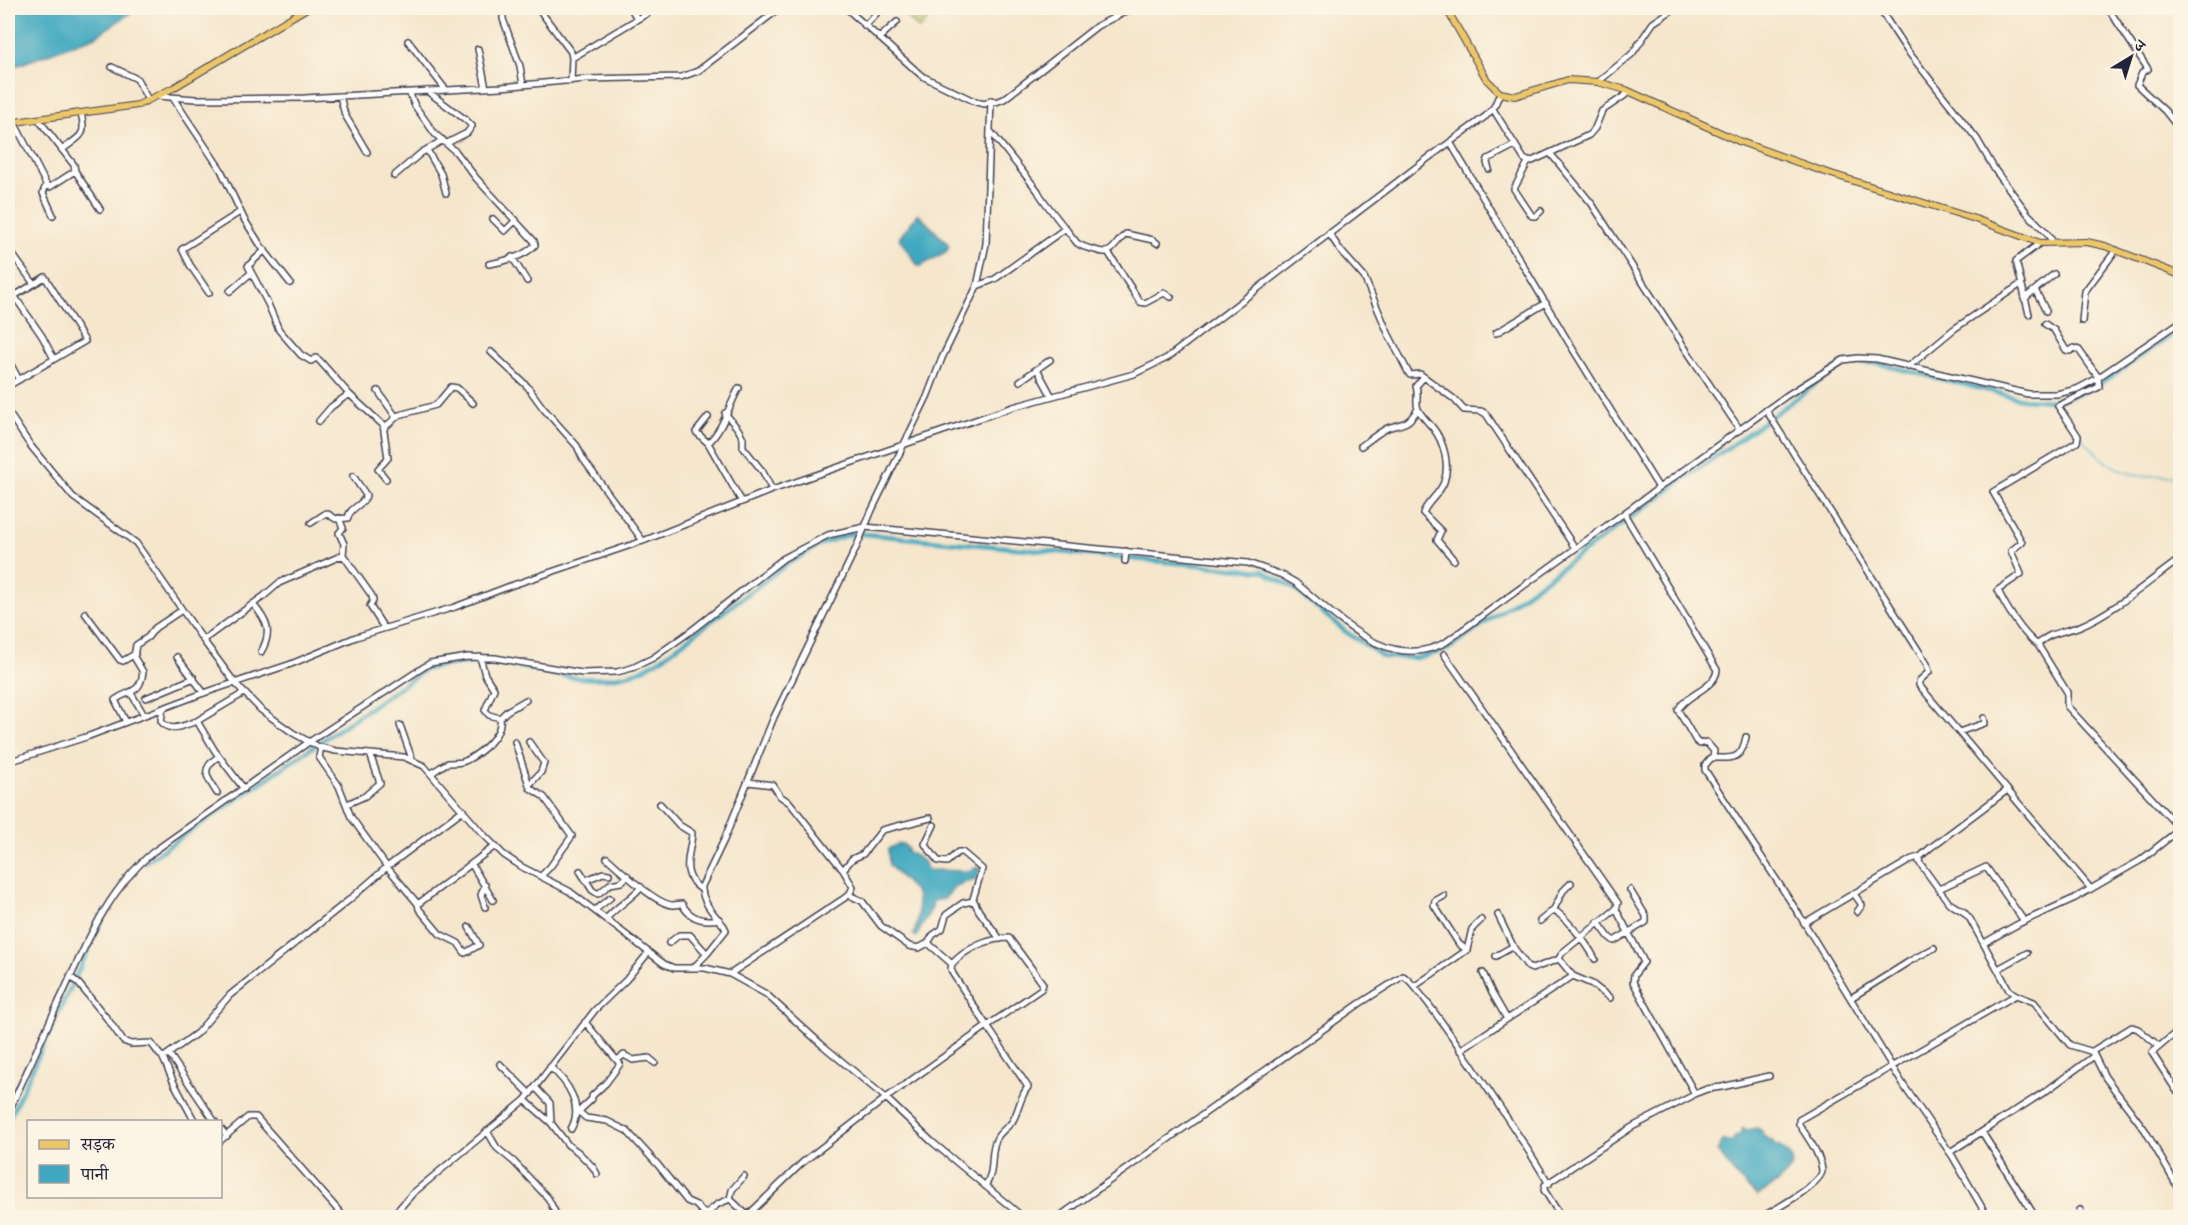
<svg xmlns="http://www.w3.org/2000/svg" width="2188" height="1225" font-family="'IM FELL Double Pica','Noto Serif Devanagari',serif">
<rect width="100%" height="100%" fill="#fcf5e5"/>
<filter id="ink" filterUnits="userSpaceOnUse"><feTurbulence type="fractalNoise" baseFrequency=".0167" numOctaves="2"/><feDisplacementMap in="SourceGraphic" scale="12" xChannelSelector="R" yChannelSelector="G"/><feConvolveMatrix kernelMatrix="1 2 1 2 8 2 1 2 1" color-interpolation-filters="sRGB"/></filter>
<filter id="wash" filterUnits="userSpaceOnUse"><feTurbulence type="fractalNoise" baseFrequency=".008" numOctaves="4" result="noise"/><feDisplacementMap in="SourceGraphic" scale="24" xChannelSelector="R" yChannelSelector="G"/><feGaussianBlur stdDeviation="1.35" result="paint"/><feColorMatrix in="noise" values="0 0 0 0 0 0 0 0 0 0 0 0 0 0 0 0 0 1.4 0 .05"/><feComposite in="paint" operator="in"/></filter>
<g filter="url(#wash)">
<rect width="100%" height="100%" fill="#f5e6cc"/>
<path fill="#bbc668" stroke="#6e7452" stroke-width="1.5" d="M897,8H939L919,29Z"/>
<path fill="#40a8c0" stroke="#31657e" stroke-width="1.5" d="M8,8H138L96,36L8,69Z
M918,214L949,245L947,251L921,266H918L899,238Z
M898,844H903L908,849L906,851L922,860L928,870L968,871L978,867L981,871L975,879L956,886L944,899L933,901L932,908L916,937L913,934C919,926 919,900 915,891L911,888L889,865L888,849Z
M1757,1128L1762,1131L1763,1136L1774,1142L1775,1145C1781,1146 1781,1148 1786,1152C1807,1168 1769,1188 1757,1196L1737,1177L1717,1151L1723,1141H1732L1735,1137L1741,1134L1742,1129L1748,1130Z"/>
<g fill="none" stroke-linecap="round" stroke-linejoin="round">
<path stroke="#40a8c0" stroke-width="1.5" d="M2062,406C2075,433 2102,467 2133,474C2148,477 2165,476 2180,475"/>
<path stroke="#40a8c0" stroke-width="4.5" d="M2098,385L2180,330
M144,863L426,669C454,663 481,660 509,665C554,673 591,687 636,672C645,669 653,663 661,659L787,564L823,543L853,533L1263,571L1292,587L1346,632L1383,657L1419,658L1449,649L1845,363H1876L2023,399L2054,401L2082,392
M8,1121L106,912"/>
</g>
</g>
<g filter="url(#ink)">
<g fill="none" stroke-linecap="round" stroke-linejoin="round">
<defs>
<path id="minor" d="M510,8L503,13V19L520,66L523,85
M538,8L571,52L572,58L571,81
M631,8L637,19
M846,8L922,76L976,102L985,104L991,100L996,102L1004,99L1097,26L1133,8
M1879,8L1906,49L1977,139L1995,170L2028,214L2046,232L2053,242
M2108,8L2148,69L2142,73L2137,85L2165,111L2180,130
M865,26L881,8
M879,38L897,22
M408,41L446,90
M478,49L486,88
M572,58L656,8
M112,67L137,79L148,100
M1598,82L1632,54L1653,23L1675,8
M427,91L466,120L472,126L467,133L447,143
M409,92L415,106L435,134L456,152L476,178L534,241L535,245C524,257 505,261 489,264
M157,96L196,99L305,98L501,87L586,79L681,77L698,71L780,8
M340,96L345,115L367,152
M173,98L221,170L244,219L261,246L290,283
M1493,109L1524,159L1530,162L1589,135L1595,128L1602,111L1630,92
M38,119L74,165L75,171
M14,122L47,186L50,187L75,171L100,209
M991,132L1038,191C1040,198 1070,234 1077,243C1084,248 1088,248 1095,250C1114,257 1113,244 1126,234L1153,240L1157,243
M1450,142L1569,343L1659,488
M62,150C80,135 87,138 81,113
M427,150L441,174L446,193
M1550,153L1592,204L1685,348L1740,430
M1528,162L1514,189L1532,216H1536L1541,211
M1489,169L1487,163L1488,159L1515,145
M394,176L421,153L443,140
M46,185L43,193L53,215
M493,219L505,231L516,220
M1329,233L1340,250L1364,277L1388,333L1408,372L1410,375L1420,374L1454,399L1464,410L1481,411L1486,414L1575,548
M8,248L34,284
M265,250L248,266L268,304L279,330L301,355L311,361L316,358L319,360L349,394L383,425L388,458L378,469L386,479
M1108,252L1140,302L1145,303L1164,293L1171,297
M512,257L527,281
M977,286L995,279L1066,228
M8,287L42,336L54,359
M2035,290L2046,311
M230,291L251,273
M209,293L190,265L182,249L240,212
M2024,299L2054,274
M8,300L45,277L85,341L8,386
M2029,314L2016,261L2040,243
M2082,321L2085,291L2116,250
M1496,333L1546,303
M491,352L527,386L543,408L577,446L583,459L643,541
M8,359L19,380
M1908,367L1954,329L2021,284
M1037,369L1050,360
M1424,377L1416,386C1419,394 1415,402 1418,409C1422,417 1428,422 1433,428C1444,442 1450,465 1444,482C1440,494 1427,502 1423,513L1441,531L1437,540L1454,560
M1020,381L1037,369L1051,395
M739,388C729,405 723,430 708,443L742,502
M378,391L396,417
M1766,410L1927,664L1929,672L1919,681V685L2091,889
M8,412L30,445L73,497L136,543L203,640L235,683L261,710L293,733L319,747L336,751L404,757L424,766L481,832L504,855L522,867L569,891L664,964L674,968H705L730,974L766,994L821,1044L886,1098L931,1141L1024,1218
M725,413L738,429L743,438V447L763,472L772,490
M708,417L696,432L708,443
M319,421L331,407L349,394
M384,428L399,415L436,405L451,387L457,388L473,403
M1361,446C1369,441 1381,430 1390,427C1406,423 1408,424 1418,409
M1625,513L1626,517L1717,670C1715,689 1686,694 1678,710L1696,741L1700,744L1706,742L1714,751L1713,756L1705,765V770L1800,916L1904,1086L1953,1157L1988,1218
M339,518L343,528L339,533L344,544L343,555
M311,523L326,513L336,519L348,518C349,507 365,505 366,495L353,476
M1125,561L1126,551
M253,604C267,621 273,631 261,652
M85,613L120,660L123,661L135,654
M203,640L264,596L279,583L343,555L372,596L373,601L370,606L384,628
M2038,645C2023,635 2005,606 1998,590L2021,574L2011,551L2022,542L1993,492L2077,442L2078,436L2058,406L2099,387L2098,377L2079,350L2074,348L2070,351L2066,350L2054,330L2045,324
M1444,654L1618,903L1616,909L1619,915L1644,962L1634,975L1633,982L1694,1092L1692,1096L1632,1127L1545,1185L1544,1190L1562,1218
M177,657L204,693
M131,693L144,715
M244,693L197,721L215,751L244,789
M146,698L194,678
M163,708L161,721C170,734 184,725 197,721
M500,718L507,711L526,700
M126,722L115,700C130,689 140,695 143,672L134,657L136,645L148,637L155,628L182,610
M400,725L412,759
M1959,732L1985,723L1984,718
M515,742L530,788L544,797L572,836L550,867L541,876
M321,747L319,757L339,786L351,817L387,867L418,904
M1711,758C1733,758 1741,761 1746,737
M8,762L89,736L201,694L291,664L356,637L455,607L510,586L643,541L772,490L1013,407L1134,374L1167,358L1427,159L1486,116L1494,107L1500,93
M432,773C437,770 442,765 448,763C455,762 461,764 467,760C480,753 503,736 500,718L489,715L485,710L494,689L485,675L480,657
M529,785L541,772L544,763L529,742
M2006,791L1930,848L1920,857L1919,862L1949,903L1964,912L1970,919L2009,990L2016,995L2034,1002L2070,1045L2090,1051L2093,1053L2105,1077L2145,1130L2180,1191
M217,793C206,776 200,769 219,756
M347,804L365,796L380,783L370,754
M660,804L679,825L692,833C691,855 678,874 702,890
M934,825L925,844L938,861L947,862L958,852H962L982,869L973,899L979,911L1000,939
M607,858C620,869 656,905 673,905C676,905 679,904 682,904C690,919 703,922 719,919
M472,865L493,900
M843,870L852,859L863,854L882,830L930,818
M580,871L592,890L598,894L610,884L621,882L628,876
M586,880L603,873L609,874
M485,885L481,895L485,907
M1939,889L1986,867L2024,921
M1854,894L1862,905L1857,912
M1444,896L1435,901L1434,905L1459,944L1467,950
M595,910L610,898
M1553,911L1563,891L1571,883
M1498,915L1514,948
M606,919C617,906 631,899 641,887
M1540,921L1551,912H1557C1570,923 1587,943 1595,959
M1598,922L1609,937L1614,941L1646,922V916L1630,890
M1804,923L1912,859L1919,857
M469,927L479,945L465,953L458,943L440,934L419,909L418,904L495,846
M669,943L679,935H690L707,954
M928,943L933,935L942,929L946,915L963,903L974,901
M1984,943L2020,923L2075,898L2141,860L2180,829L2067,706V692L2038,645C2047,632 2066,632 2080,626C2111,614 2152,579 2180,559
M1496,956L1510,948H1514L1528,967L1532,969L1559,959
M952,964C965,949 989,938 1009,938L1043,984L1041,989L987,1026L1028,1087C1020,1096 1019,1111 1012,1122C1007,1128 998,1133 996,1140C989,1155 996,1171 985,1186
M694,967L707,954L726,930L724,926C715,915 701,902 702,886L724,840L774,717L856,548L872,510L927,397L942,358L977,286L986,244L991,100
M1998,969L2027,953
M1483,973L1492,993L1507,1019
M730,974L849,895L853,887L843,870L790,803L780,796L773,785L748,782
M70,976L79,984L109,1021L123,1041L131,1044L151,1043L160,1055L164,1057L197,1033L230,995L349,900L387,867L463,810
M1415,986L1467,950L1472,929L1481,920
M1610,998L1592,984L1573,976L1559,959L1562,953L1616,909
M1851,998L1910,961L1934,948
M1460,1050L1573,976
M2091,1052L2132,1027L2138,1029L2159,1046
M169,1054L215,1122
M162,1056L174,1083L195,1122
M617,1060L624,1055L633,1060L649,1058L655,1063
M500,1064L530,1094
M550,1067C568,1082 584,1106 571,1129
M535,1087L550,1103L551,1123
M2176,1090L2152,1053L2180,1029
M1694,1094L1707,1089L1722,1087L1769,1076
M525,1100L551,1123L568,1145L578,1152L593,1167L597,1174
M579,1112L586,1118L607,1121L627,1131L658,1165L687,1201L696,1205L707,1217L713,1214L718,1218
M8,1113C27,1072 45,1031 64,991C88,939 109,889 153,852L309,742L430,663L468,657L495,658L582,673L617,672L632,668L653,658L691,631L784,558L828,535L865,527L1248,563L1282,575L1296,583C1338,617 1389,674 1446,642L1786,396L1843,360L1858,358L1877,359L2028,394H2057L2077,389L2096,379L2180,322
M577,1113L592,1099V1096L606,1083L620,1064L585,1022
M220,1128L227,1136
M487,1131L497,1148L514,1162L548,1198L558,1218
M1982,1132L2036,1218
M220,1141L248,1117H256L345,1218
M1950,1152L2046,1091L2094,1056
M730,1199L732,1190L744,1176
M2080,1210L2084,1218
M704,1215L718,1204L730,1199L747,1215
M391,1218L412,1194L525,1100L595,1010L626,980L649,952
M745,1218L803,1162L886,1098L987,1026L953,974L951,969L952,964L928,943L919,948L909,946L881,926L862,901L849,895
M1057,1218L1359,1004L1403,976C1420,982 1533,1157 1549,1184
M1760,1218C1772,1211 1824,1183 1822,1170C1820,1153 1807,1137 1799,1124V1120L2016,995"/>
<path id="major" d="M1446,8L1487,80L1500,93L1515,96L1568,80L1598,82L1626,90L1741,142L1822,171L1975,219L2040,243L2087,242L2105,246L2180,275
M8,123L138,105L173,88L307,8"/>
</defs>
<use href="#minor" stroke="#423f51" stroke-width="8"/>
<use href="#major" stroke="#423f51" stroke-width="8"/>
<use href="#minor" stroke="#fff" stroke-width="5"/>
<use href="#major" stroke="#ecc669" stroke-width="6"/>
</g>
</g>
<rect width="2188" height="1225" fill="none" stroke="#fcf5e5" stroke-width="30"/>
<rect x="27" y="1120" width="195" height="78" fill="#fcf5e5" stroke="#a5a1a1" stroke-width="1.5"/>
<rect x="39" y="1140" width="30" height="9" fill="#ecc669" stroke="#a5a1a1" stroke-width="1.5"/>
<text x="81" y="1150" font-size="18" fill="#22223b">सड़क</text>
<rect x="39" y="1165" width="30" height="18" fill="#40a8c0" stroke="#a5a1a1" stroke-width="1.5"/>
<text x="81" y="1180" font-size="18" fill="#22223b">पानी</text>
<g transform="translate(2131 57) rotate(38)" stroke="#fcf5e5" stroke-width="4.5" paint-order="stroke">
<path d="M0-4.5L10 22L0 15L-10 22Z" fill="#22223b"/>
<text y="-9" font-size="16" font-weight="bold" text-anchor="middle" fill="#22223b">उ</text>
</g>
</svg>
